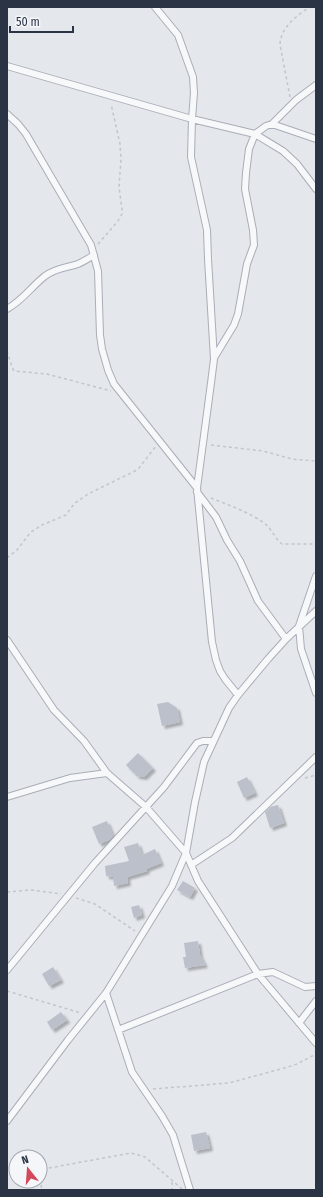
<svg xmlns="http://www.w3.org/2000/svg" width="323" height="1197" font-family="'Fira Sans Condensed',sans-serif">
<defs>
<filter id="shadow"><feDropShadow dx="3" dy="3" stdDeviation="1" flood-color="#0004"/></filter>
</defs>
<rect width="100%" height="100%" fill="#e4e7ec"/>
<path fill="#bbc0ca" filter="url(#shadow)" d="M168,702L177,708L180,722L162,726L157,704Z
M138,753L153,768L144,777L137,776L126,765Z
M247,777L255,793L244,798L237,782Z
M278,805L284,823L270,828L265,812L270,807Z
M107,821L113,836L109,840L99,844L92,827Z
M138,843L142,855L155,849L161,863L146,869L147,871L127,877L128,883L114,886L113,877L106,876L105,866L129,861L124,847Z
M183,881L195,888L190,897L177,890Z
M139,905L142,915L134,918L131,907Z
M198,941L200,955L205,965L185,968L183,957H186L184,943Z
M53,967L61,980L49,986L42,974Z
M61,1012L67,1020L52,1030L47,1022Z
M206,1132L210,1148L194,1151L191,1135Z"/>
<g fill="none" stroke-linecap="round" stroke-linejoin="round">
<defs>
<path id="minor" d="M155,7L178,35L193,77L194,93L192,119L191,157L207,230L208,259L214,359L211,383L197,488L212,642L216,660L220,671L225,679L238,695
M7,66L192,119L255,134L283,151L297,164L316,189
M7,114L18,124L26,134L91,245L98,271L100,335L102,349L108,370L114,384L197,488
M272,124L316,139
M7,309C23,300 31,287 45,276C56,268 66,268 78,264C83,262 89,258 94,255
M214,358L234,325L238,314L247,264L254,245L253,230L245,189L246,173L249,149L255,134L266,126L272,124L296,100L316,85
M197,492L216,517L227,540L240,561L258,601L286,639
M316,576L299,626L301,649L316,693
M7,640L54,710L84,741L107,773L146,807L186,853L198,881L258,974L316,1043
M7,797L70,778L107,773
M191,865L232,838L316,757
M7,970L95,863L164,787L197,743L203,741H213
M106,993L132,1072L162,1116L173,1135L190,1190
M299,1023L316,1001
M118,1030L258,974L273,972L305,987L316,986
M7,1121L68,1040L106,993L172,886L186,853L195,802L204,762L229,708L238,695L268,659L286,639L316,611"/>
</defs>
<use href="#minor" stroke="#a9aeb7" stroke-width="8"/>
<path stroke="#c2c5cb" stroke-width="1.5" stroke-dasharray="3 3" stroke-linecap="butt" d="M290,97L280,45C280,28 297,15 310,7
M98,244L118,221L122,214V210L119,187L121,159L120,144L111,104
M7,351L12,367L14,371L47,374L111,391
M211,445L263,451L292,459L316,461
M211,498C228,505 249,512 264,523C272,529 275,539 282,544H316
M7,558L17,550L30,533L34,530L42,525L66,515L74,504L88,494L135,471L139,468L156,446
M305,778L316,775
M7,892L32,890L61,894
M76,898L95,904L135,931
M7,991L81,1013
M153,1089L229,1083L288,1067L297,1064L316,1054
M40,1176L49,1168L131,1153L145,1157L182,1189
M40,1179L42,1190
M172,1182V1190"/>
<use href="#minor" stroke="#f7f8fa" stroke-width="6"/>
</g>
<rect width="323" height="1197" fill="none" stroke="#2b3445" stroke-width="16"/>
<g transform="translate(28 1169) rotate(343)"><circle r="19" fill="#f4f6f9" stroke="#a4a8b1"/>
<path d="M0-3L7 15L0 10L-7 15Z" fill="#d1495b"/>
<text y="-6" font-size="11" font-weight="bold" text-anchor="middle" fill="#2b3445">N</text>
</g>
<path d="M10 26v6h63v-6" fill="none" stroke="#2b3445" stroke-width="2"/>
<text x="16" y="26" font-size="12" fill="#2b3445" stroke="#f4f6f9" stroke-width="3" paint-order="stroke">50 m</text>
</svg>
